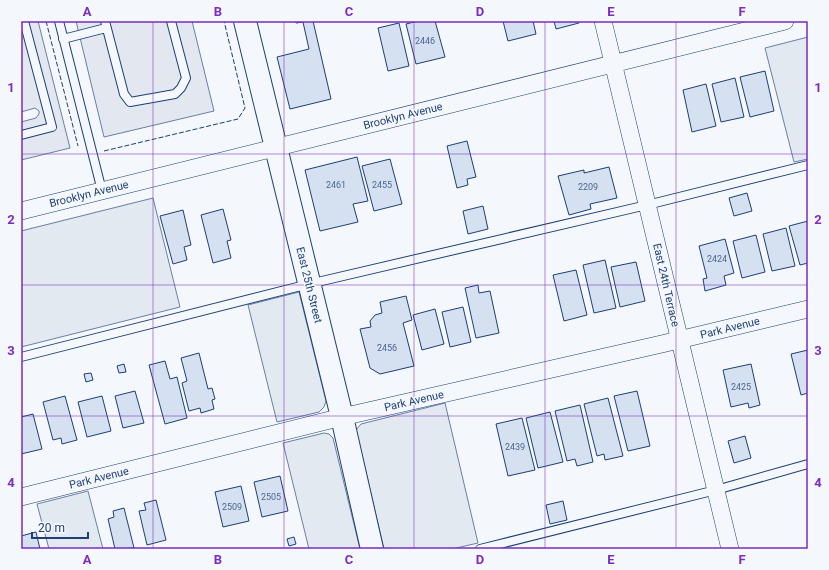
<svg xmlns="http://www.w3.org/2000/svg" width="829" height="570" font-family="Roboto,sans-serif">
<rect width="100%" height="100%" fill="#f4f7fb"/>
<path fill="#e3e9f0" stroke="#687fa3" d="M808,37V159L794,162L765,48Z
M153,198L180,307L21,347V231Z
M299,292L326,401L324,407L319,412L277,422L248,305Z
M445,403L478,543L452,549H384L356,430L361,424Z
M324,433L329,434L333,438L360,549H309L283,443Z
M88,491L103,549H49L37,504Z"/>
<path fill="#e3e8f0" stroke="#687fa3" d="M21,21H38L70,148L21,160V122L36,118L39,114V111L35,108L21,112Z
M76,21H192L214,111L104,137Z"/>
<path fill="#d5e0f0" stroke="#1d3f73" d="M295,21H313L331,99L290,109L277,57L309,49L303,22L296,23Z
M418,21H435L445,57L416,64L406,24Z
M503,21H533L536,34L508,41Z
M554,21H578L579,23L556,29Z
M399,23L409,66L388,71L378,28Z
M765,71L774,111L750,117L740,77Z
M735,78L744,117L721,122L712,84Z
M706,84L716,126L692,132L683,90Z
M467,141L476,177L467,179L468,185L457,188L447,146Z
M357,157L368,201L353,204L358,222L320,231L305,170Z
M390,159L402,204L374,211L362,166Z
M609,167L617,198L590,204L591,209L569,215L558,176L584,170V173Z
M747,193L752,211L734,216L729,198Z
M483,206L488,229L468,234L463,211Z
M223,209L231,240L227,241L231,258L213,263L201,215Z
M183,210L191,245L184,247L187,260L173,264L160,216Z
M808,221V263L800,265L789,226Z
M786,228L795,266L772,271L763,234Z
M756,235L765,272L742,278L733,241Z
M725,239L734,273L724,276L726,285L705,291L703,279L707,278L699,246Z
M605,260L616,308L594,313L583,265Z
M636,262L645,301L620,307L611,267Z
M576,270L587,315L564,321L553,275Z
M478,285L479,293L490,291L499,333L476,338L465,288Z
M406,296L412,320L403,323L414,366L380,374L370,368L360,329L371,327L370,321L375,315L382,313L380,302Z
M463,307L471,342L450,347L442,312Z
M435,309L444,344L422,350L413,315Z
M808,350V393L801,395L791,354Z
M199,353L208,389L212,388L215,399L212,400L214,409L201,413L200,408L189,411L182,383L187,381L181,358Z
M165,361L170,379L177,377L187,418L165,424L149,365Z
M124,364L126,372L119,373L117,366Z
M751,364L760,405L749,408L748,403L731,407L723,370Z
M91,373L93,380L86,382L84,374Z
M135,391L144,423L123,428L115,396Z
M637,391L650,446L628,451L614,396Z
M65,396L77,440L62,444L61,438L53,440L43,402Z
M102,396L111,431L87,437L78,402Z
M608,398L623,456L605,460L604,454L597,456L584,404Z
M580,405L593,462L577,466L575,459L567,461L555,411Z
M550,412L563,462L538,468L526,418Z
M33,414L42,449L21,454V417Z
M522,418L535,470L508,476L496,424Z
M745,436L751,458L734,463L728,441Z
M280,476L288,511L262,517L254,482Z
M241,486L249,521L223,527L215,492Z
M156,500L166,540L147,545L139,511L146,510L144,503Z
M563,501L567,520L550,524L546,505Z
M124,508L134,548L115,549L108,519L114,517L113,511Z
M36,532L40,549H21V536Z
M294,537L296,544L289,546L287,539Z"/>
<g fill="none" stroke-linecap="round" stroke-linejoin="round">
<defs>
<path id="lane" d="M59,21L102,191
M105,21L124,94L130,102L175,94L181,88L186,78L171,21
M63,39L106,28
M21,135L52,127L24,21
M21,357L309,284L647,205L808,165
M480,549L716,490L808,464"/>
<path id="street" d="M603,21L730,549
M21,211L785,21
M21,497L342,417L666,343L808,309"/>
<path id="secondary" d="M245,21L342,417L372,549"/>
</defs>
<use href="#lane" stroke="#1d3f73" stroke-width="10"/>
<use href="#street" stroke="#1d3f73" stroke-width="18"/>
<use href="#secondary" stroke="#1d3f73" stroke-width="24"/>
<use href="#lane" stroke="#f4f7fb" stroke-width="8"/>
<use href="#street" stroke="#f4f7fb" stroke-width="17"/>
<use href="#secondary" stroke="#f4f7fb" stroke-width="22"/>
<path stroke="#1d3f73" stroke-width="1" stroke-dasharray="5 2" stroke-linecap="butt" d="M46,21L78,146
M104,151L238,119L245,108L224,21"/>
</g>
<path fill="none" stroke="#7b2cbf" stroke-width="1" stroke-opacity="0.55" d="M153,21V549M284,21V549M414,21V549M545,21V549M676,21V549M21,154H808M21,285H808M21,416H808"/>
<g text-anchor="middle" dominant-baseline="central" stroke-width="3" stroke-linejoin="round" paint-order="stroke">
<g font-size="9" fill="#4b6792">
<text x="425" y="41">2446</text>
<text x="336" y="185">2461</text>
<text x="382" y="185">2455</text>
<text x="588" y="187">2209</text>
<text x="717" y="259">2424</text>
<text x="387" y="348">2456</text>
<text x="741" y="387">2425</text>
<text x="515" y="447">2439</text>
<text x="271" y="497">2505</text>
<text x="232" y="507">2509</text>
</g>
<g font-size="11" fill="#1d3f73" stroke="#f4f7fb">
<text transform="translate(403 116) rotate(-14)">Brooklyn Avenue</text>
<text transform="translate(89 194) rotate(-14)">Brooklyn Avenue</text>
<text transform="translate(309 285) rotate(76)">East 25th Street</text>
<text transform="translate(666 285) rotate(77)">East 24th Terrace</text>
<text transform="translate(730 328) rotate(-14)">Park Avenue</text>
<text transform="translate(414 401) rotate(-13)">Park Avenue</text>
<text transform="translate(99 478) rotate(-14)">Park Avenue</text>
</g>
</g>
<rect width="829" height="570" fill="none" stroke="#f4f7fb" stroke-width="44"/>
<path d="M32 532v6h56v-6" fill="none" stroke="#1d3f73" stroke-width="2"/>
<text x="38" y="532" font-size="12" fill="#1d3f73" stroke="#f4f7fb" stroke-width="3" paint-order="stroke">20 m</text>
<rect x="22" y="22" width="785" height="526" fill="none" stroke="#7b2cbf" stroke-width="1.5"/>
<g font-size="13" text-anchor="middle" font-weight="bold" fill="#7b2cbf">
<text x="87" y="16">A</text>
<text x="218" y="16">B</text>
<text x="349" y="16">C</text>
<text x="480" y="16">D</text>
<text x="611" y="16">E</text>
<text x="742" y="16">F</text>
<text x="11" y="92">1</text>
<text x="818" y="92">1</text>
<text x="11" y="224">2</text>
<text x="818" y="224">2</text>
<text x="11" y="355">3</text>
<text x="818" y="355">3</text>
<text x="11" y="487">4</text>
<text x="818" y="487">4</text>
<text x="87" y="564">A</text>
<text x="218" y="564">B</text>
<text x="349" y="564">C</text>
<text x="480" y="564">D</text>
<text x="611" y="564">E</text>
<text x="742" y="564">F</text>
</g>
</svg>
